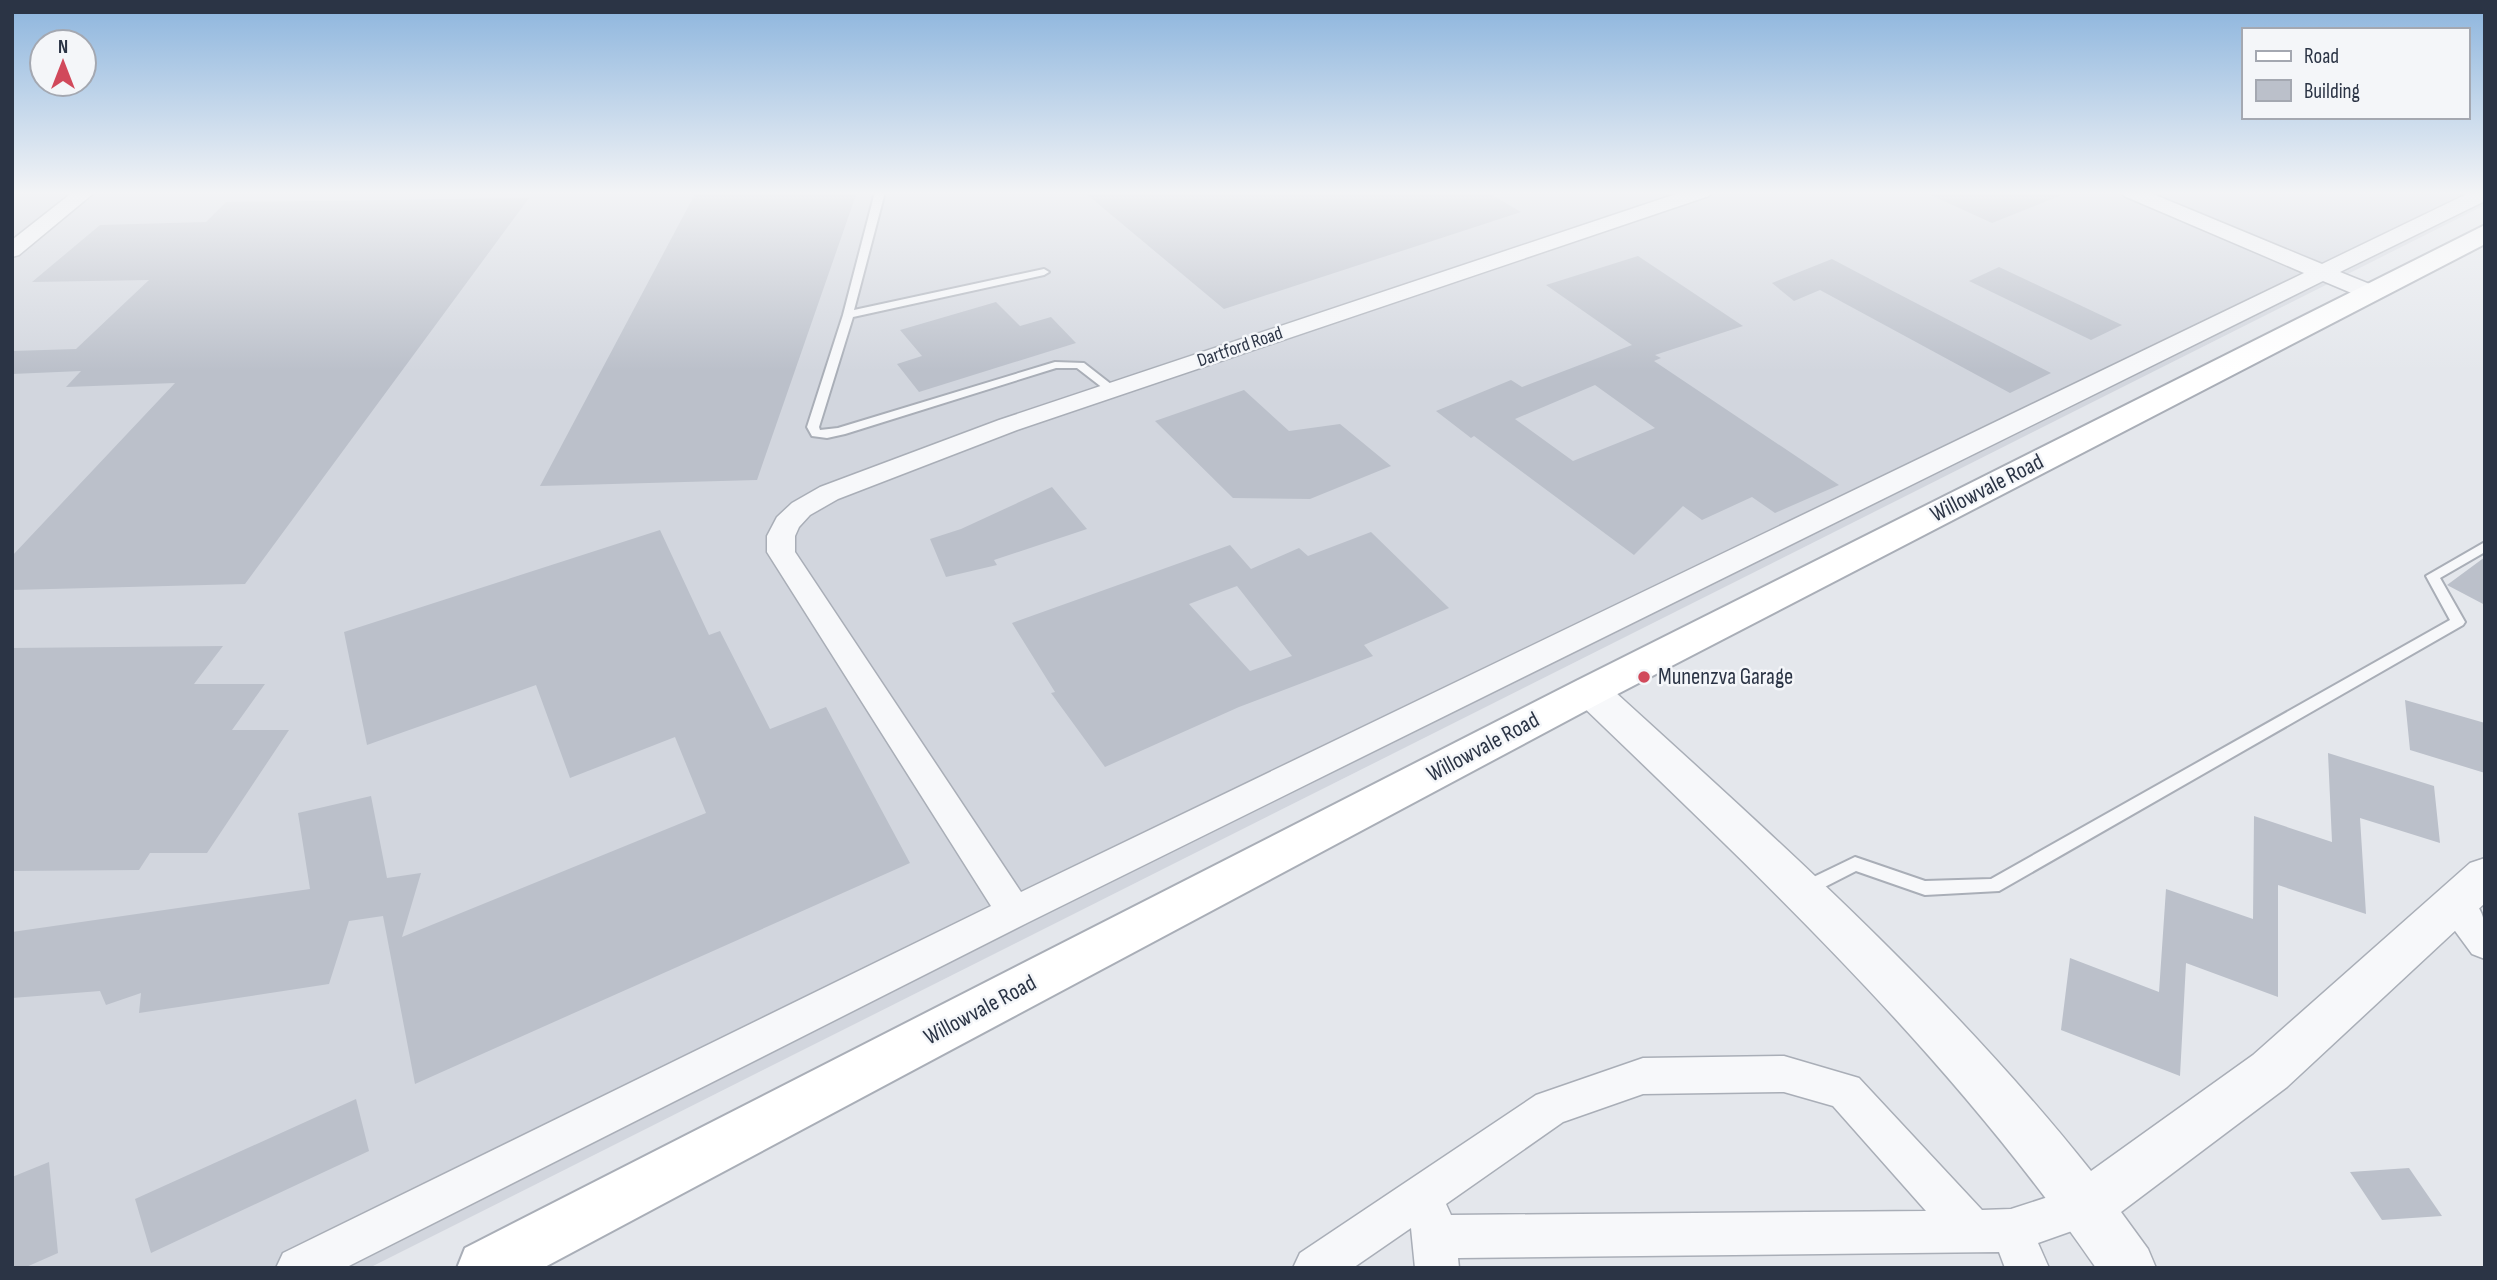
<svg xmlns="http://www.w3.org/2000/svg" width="2497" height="1280" font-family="'Sofia Sans Condensed',sans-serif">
<rect width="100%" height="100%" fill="#e4e7ec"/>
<path fill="#d2d6de" d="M12,192H2485V205L369,1268H12Z"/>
<path fill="#bbc0ca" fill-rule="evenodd" d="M696,192H857L757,480L540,486Z
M1084,192H1487L1521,212L1224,309Z
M1924,192H2067V193L1992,223Z
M529,198L245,584L12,590V556L175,383L66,387L81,371L12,374V351L76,349L149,280L32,282L100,225L206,222L226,202Z
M1638,256L1743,326L1655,355L1661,358L1654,361L1839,485L1775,513L1752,497L1702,520L1683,506L1634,555L1474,436L1471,438L1436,411L1511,380L1522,387L1632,345L1546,285ZM1595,385L1655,428L1573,461L1515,419Z
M1832,259L1887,288L2051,373L2010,393L1820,290L1794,301L1772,283Z
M1999,267L2122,325L2091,340L1969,281Z
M996,302L1020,326L1051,317L1076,343L919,392L897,364L922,356L900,330Z
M1244,390L1289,431L1340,424L1391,466L1310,499L1233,498L1155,421Z
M1052,487L1087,529L994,560L997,565L946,577L930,539L961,529Z
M660,530L709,635L720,631L770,729L826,707L910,863L415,1084L383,916L349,921L329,984L139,1013L141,993L106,1005L100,991L12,998V932L310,889L298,813L371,796L387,878L421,873L402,937L706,813L675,737L570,778L536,685L367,745L344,632Z
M1371,532L1449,608L1364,645L1373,656L1239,707L1105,767L1051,693L1055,692L1012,623L1230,545L1251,569L1299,548L1308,556ZM1237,586L1292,656L1250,671L1189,604Z
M2485,557V605L2447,585Z
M223,646L194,684H265L232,730H289L207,853H150L139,870L12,871V648Z
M2405,700L2485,723V773L2410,750Z
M2328,753L2434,786L2440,843L2360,818L2366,914L2278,885V997L2186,963L2180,1076L2061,1030L2070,958L2159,992L2166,889L2253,919L2254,816L2332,842Z
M356,1099L369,1151L151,1253L135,1199Z
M49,1162L58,1253L24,1268H12V1177Z
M2409,1168L2442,1216L2382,1220L2350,1172Z"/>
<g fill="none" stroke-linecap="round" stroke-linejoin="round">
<defs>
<path id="service" d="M875,192H885L854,310L1044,269L1049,272L1044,275L853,317L819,427L820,430L838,428L1055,362L1084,363L1116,388V392H1108L1077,368H1056L845,434L827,438L812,436L807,427L843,315Z
M2485,542V552L2440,578L2465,622L2463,625L1999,891L1925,895L1856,871L1809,895L1803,897L1797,895L1795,890L1797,885L1855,857L1925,881L1991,879L2450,620L2426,576Z"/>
<path id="minor" d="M73,192H95L19,255L12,257V240Z
M1682,192H1712L1709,196L1017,430L838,499L810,515L799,527L795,536V552L1021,892L2304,273L2124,196L2121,192H2148L2322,264L2471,192H2485V201L2340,272L2377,287L2380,292L2377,297H2361L2323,281L1027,923L345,1268H276L283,1253L991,906L767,552V536L777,517L792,503L820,487L999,420Z
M2454,890C2490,903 2485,927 2485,959L2472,954L2436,905L2441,894Z
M1784,1056L1859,1078L1982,1210L2011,1209L2088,1184L2103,1190L2109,1205L2103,1220L2038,1243L2049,1268H2005L1999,1252L1458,1258L1459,1268H1415L1411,1228L1353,1268H1293L1300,1253L1536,1095L1643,1058ZM1784,1092L1833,1106L1926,1211L1451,1215L1446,1204L1563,1122L1643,1094Z"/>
<path id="tertiary" d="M1590,677L1603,681C1774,837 1947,990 2091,1171L2253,1055L2470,863L2485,858V903L2287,1087L2121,1212L2148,1249L2156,1268H2096C1949,1054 1763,880 1577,701L1571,691L1577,681Z"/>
<path id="secondary" d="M2485,225V244L1604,701L543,1268H457L465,1248L1576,681Z"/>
</defs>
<use href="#service" stroke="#a9aeb7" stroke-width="4"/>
<use href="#minor" stroke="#a9aeb7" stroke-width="3"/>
<use href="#tertiary" stroke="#a9aeb7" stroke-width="3"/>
<use href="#secondary" stroke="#a9aeb7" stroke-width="4"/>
<use href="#service" fill="#f7f8fa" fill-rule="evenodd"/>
<use href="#minor" fill="#f7f8fa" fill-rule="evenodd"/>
<use href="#tertiary" fill="#f7f8fa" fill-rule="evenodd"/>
<use href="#secondary" fill="#fff" fill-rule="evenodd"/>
</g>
<linearGradient id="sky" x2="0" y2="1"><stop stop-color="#8bb4dd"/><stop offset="0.52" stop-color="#f3f4f6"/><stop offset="1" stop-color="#f3f4f6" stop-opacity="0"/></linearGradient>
<rect width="2497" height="371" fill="url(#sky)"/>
<circle fill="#d1495b" stroke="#f4f6f9" stroke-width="2.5" cx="1644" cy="677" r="7"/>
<g text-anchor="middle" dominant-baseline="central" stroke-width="5" stroke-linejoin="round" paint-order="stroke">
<g font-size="19" fill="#2b3445" stroke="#f4f6f9">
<text transform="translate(1240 347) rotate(-19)">Dartford Road</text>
</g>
<g font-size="23" fill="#2b3445" stroke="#f4f6f9">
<text transform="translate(1987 488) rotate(-27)">Willowvale Road</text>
<text transform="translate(1483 747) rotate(-28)">Willowvale Road</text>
<text transform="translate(980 1010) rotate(-28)">Willowvale Road</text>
</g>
<g font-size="23" fill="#2b3445" stroke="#f4f6f9" text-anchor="start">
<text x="1658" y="677">Munenzva Garage</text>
</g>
</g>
<rect width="2497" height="1280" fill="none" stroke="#2b3445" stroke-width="28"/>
<rect x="2242" y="28" width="228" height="91" fill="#f4f6f9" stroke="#a4a8b1" stroke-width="2"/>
<rect x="2256" y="51" width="35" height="10" fill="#ffffff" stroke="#a4a8b1" stroke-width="2"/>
<text x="2304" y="63" font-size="21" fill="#2b3445">Road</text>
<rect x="2256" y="80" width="35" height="21" fill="#bbc0ca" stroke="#a4a8b1" stroke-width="2"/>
<text x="2304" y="98" font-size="21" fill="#2b3445">Building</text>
<g transform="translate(63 63)"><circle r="33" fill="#f4f6f9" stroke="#a4a8b1" stroke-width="2"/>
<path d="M0-5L12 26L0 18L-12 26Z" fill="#d1495b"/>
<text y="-10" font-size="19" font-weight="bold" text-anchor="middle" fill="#2b3445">N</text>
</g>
</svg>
